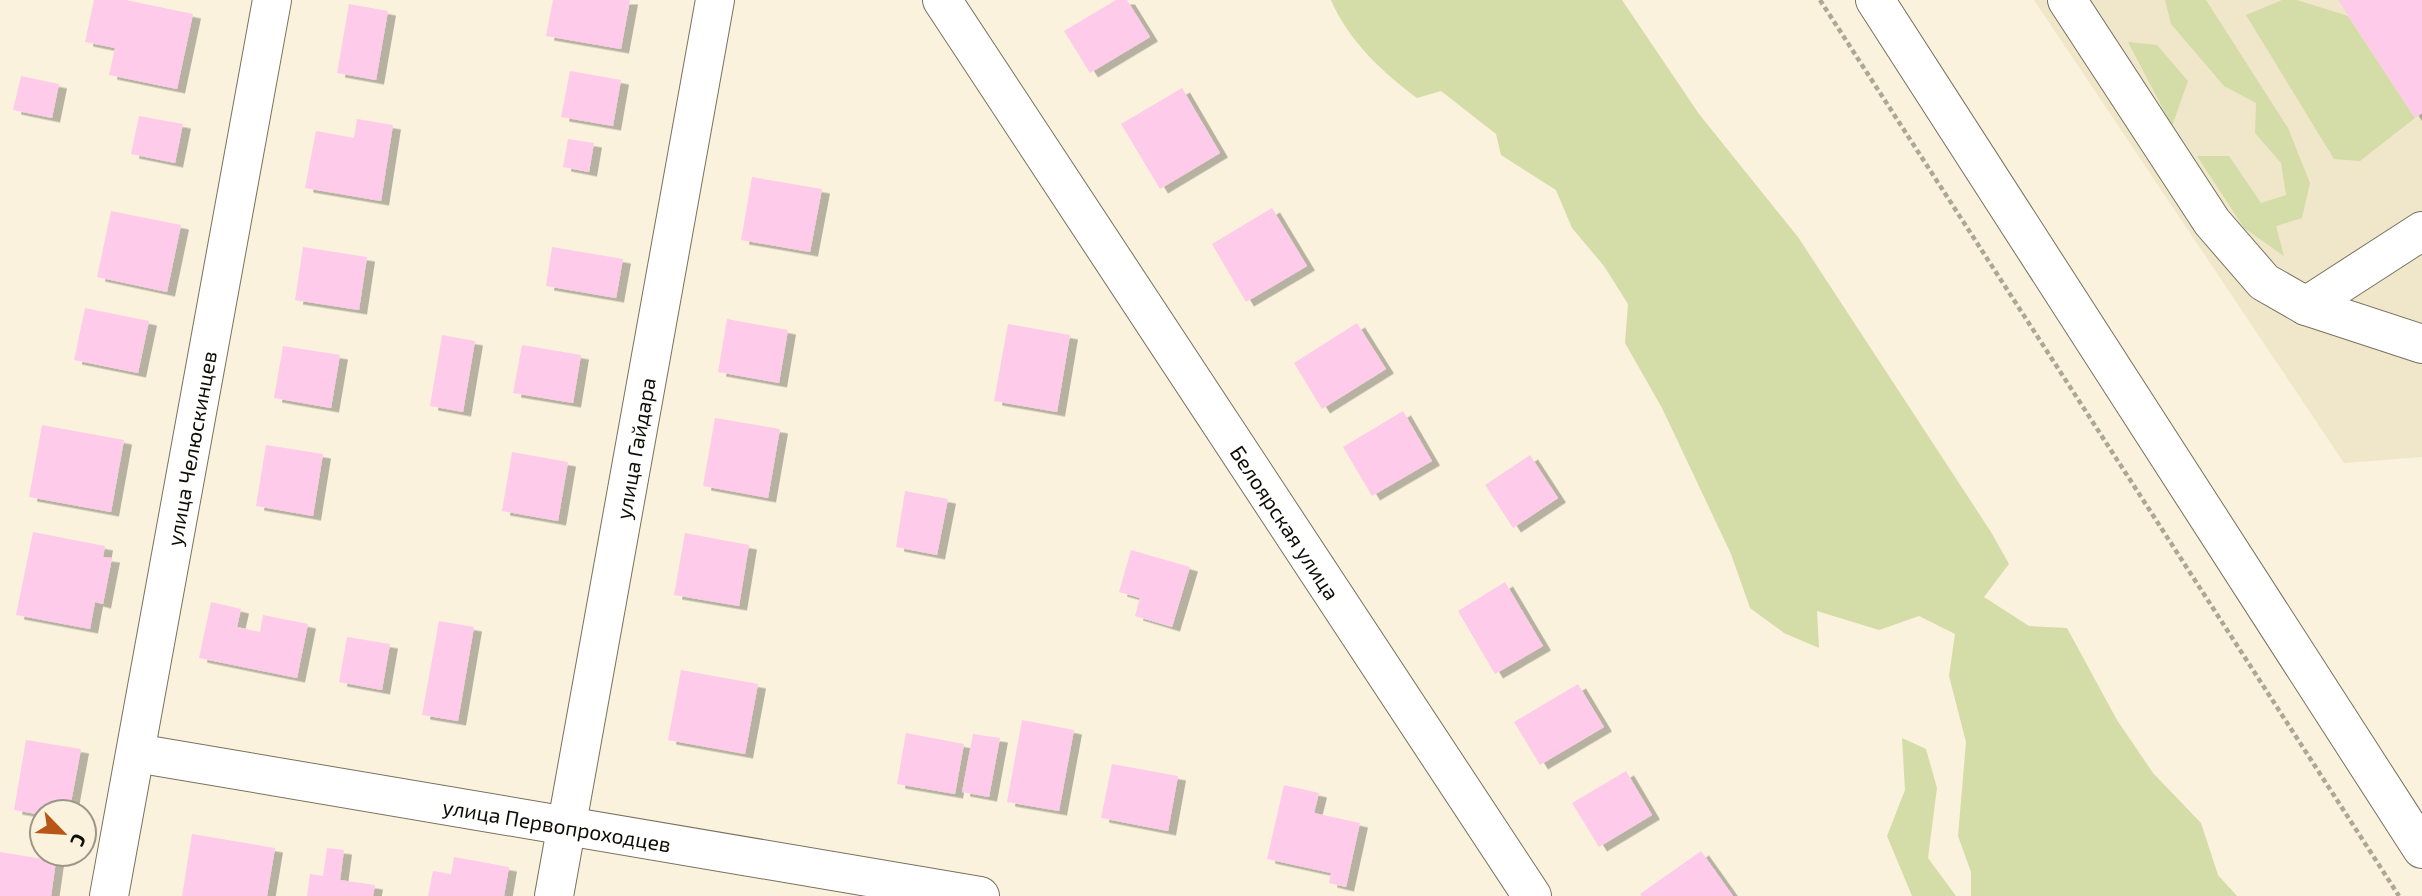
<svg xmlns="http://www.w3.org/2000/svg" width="2422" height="896" font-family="'Exo 2',sans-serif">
<defs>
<filter id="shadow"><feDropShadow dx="8" dy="4.5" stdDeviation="0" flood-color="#0004"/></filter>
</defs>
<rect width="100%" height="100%" fill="#faf2dd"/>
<path fill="#f0e6ca" d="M2034,0H2422V457L2344,463Z"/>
<path fill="#d4dca8" d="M1331,0H1622L1699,114L1798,237L1991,532L2009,564L1984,597L2029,626L2067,628L2117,720L2153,773L2201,823L2218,875L2237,896H1971V872L1958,836L1966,742L1949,676L1955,634L1919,616L1879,630L1817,611L1819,648L1784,633L1750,608L1731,554L1662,408L1625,343L1628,304L1604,266L1572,228L1556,190L1501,155L1496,134L1441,91L1417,98C1383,73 1348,40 1331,0Z
M2165,0H2206L2288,128L2310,183L2302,218L2276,226L2284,256L2244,228L2197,156H2229L2261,203L2286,195L2281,163L2255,133L2256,103L2224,86L2171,24Z
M2282,0H2297L2348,16L2415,118L2360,161L2334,159L2246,15Z
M2128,42L2157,45L2188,81L2172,126Z
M1902,738L1926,749L1937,788L1928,858L1956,896H1912L1887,836L1905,790Z"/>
<path fill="#ffcbeb" filter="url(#shadow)" d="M94,0H126L193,14L177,89L109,75L115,48L85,42Z
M553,0H630L621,49L546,36Z
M1116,0H1127L1150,37L1090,73L1064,31Z
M2338,0H2422V113L2415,118Z
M349,4L388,11L376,80L337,73Z
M570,71L621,80L613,126L561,117Z
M21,76L59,84L52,118L13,110Z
M1182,88L1220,153L1160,189L1121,124Z
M139,116L183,124L175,163L131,154Z
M357,119L393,125L381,201L305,188L316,131L354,138Z
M568,139L594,143L589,172L563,167Z
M752,177L822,189L810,252L741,240Z
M1272,208L1307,266L1246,302L1212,244Z
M111,211L181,225L167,292L97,277Z
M303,247L367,257L359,310L295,300Z
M552,247L623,259L616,298L546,286Z
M85,308L149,321L138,373L74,360Z
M727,319L788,330L779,383L718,372Z
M1357,323L1386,369L1322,409L1294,363Z
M1008,324L1070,335L1057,412L994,401Z
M442,335L475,341L463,412L430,406Z
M522,345L581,355L573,403L513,393Z
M283,346L340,355L331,408L274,398Z
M1403,411L1432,461L1372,496L1343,447Z
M715,418L780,429L768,498L703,486Z
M42,425L124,440L111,512L29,497Z
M266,445L323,454L313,516L256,506Z
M512,452L568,462L558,521L502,511Z
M1530,455L1558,498L1513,528L1485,485Z
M905,491L948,499L937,555L896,547Z
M33,532L105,546L103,557L112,558L103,604L95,602L90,629L16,615Z
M685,533L749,545L739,606L674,595Z
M1131,550L1190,567L1172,627L1135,616L1140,598L1119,592Z
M1505,582L1543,646L1495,674L1458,611Z
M211,602L241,609L237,627L260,632L263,615L308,624L297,678L199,658Z
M439,621L474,627L458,721L422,715Z
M347,637L390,644L382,690L339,682Z
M681,670L758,684L745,754L668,740Z
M1578,684L1604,727L1540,765L1514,722Z
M1022,720L1074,730L1059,811L1007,802Z
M906,733L964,744L955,794L897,784Z
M973,734L1000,738L989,797L962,792Z
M26,740L81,749L70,808L56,806L55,812H42V815L14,810Z
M1112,764L1178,776L1168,831L1101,818Z
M1626,771L1652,815L1599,847L1572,803Z
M1284,785L1319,793L1314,813L1360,823L1346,887L1329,883L1331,873L1267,859Z
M192,834L275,848L267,896H182Z
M327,848L344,850L340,880L375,885L373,896H307L310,874L323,876Z
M1701,851L1733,896H1641L1640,894Z
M0,852L56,861L51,896H0Z
M454,857L509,867L504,896H428L433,871L451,874Z"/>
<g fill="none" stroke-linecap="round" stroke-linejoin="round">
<defs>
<g id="minor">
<path id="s1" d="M942,0L1532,896"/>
<path d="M1875,0L2422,849"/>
<path d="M2067,0L2212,222L2264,282L2306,306L2422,344"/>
<path d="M2306,306L2422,231"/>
<path id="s2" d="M136,753L980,896"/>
<path id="s3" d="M109,896L272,0"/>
<path id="s4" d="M554,896L715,0"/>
</g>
</defs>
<use href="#minor" stroke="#78715f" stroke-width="40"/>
<path stroke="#ada796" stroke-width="4.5" stroke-dasharray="5 3.5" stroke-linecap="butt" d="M1820,0L2399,896"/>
<use href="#minor" stroke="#fff" stroke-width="38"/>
</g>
<g text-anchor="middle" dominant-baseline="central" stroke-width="5" stroke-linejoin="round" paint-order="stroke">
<g font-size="21" fill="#0f0d06" stroke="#faf2dd">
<text stroke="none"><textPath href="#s3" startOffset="455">улица Челюскинцев</textPath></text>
<text stroke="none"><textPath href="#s4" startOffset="455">улица Гайдара</textPath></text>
<text stroke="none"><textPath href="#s1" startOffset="625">Белоярская улица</textPath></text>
<text stroke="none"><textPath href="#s2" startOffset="427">улица Первопроходцев</textPath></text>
</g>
</g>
<g transform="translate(63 833) rotate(115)"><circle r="33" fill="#faf2dd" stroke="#9c9687" stroke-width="2"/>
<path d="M0-5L12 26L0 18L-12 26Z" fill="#b75616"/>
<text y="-10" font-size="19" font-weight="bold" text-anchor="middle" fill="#0f0d06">С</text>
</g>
</svg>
